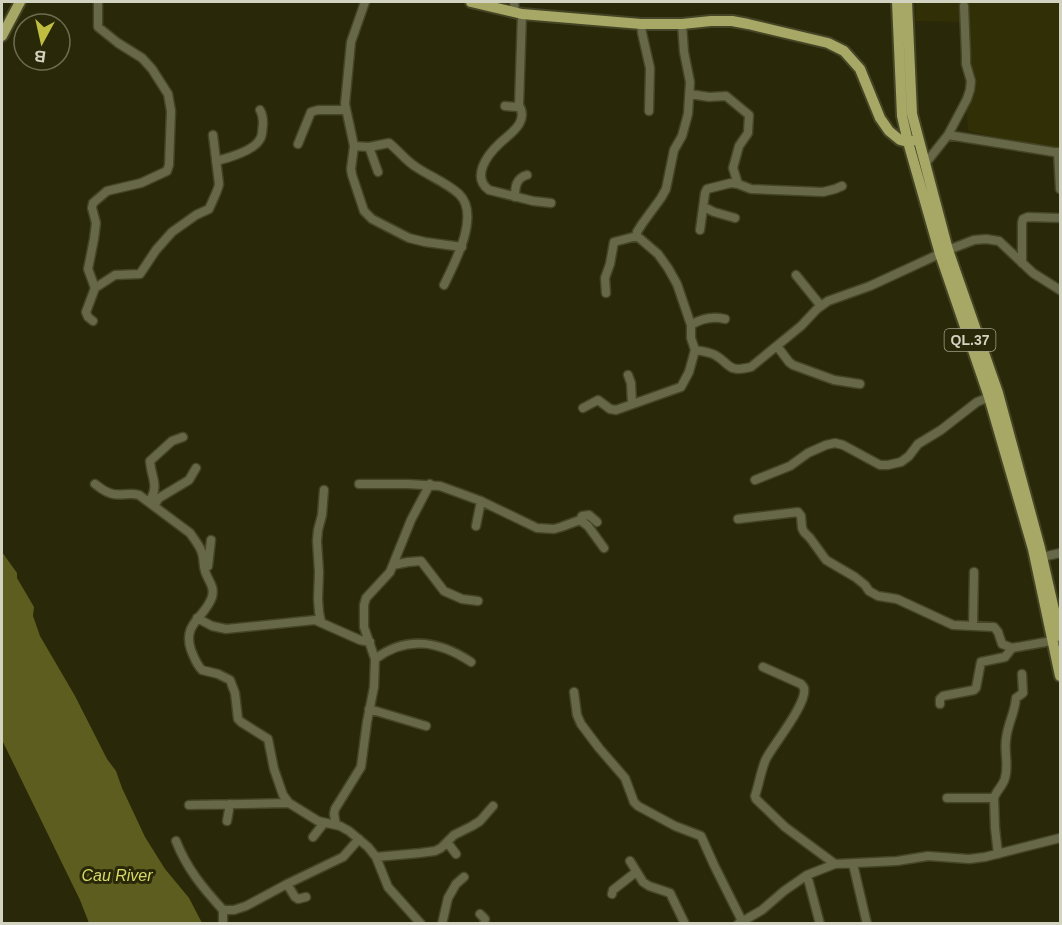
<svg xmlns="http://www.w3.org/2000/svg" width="1062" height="925" font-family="Arial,sans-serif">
<rect width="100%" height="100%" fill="#292909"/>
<path fill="#302f05" d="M916,2H1060V152L968,131L960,22L916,21Z"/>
<path fill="#5d5d1f" d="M2,552L17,573V578L34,607L33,616L40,636L75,696L107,759L116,771L122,788L145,837L165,869L189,898L202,923H89L80,900L2,740Z"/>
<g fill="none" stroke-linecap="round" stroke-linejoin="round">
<defs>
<path id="minor" d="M365,2L351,42L345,104L354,146L351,169L352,175L364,211L372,219L409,238L425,242L462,247
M514,2L515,12
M641,24L642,33L650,68L649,111
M690,94L709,97L726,96L749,115L748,133L739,146L733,168L738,184
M519,105C529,122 511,133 500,143C487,155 471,177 489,190L533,201L551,203
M505,106L517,107L519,105L522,14
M948,135L1060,153
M298,144L311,112L318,110H346
M354,146L369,147L389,143C398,150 406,161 416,167C431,177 447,183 459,194C481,215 454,264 444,285
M369,147L378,172
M1058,152L1060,189
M216,161C228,158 254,151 260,139C263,135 262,129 263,124C263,119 263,115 260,110
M925,164L948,135L967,99L970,90L971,81L966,64V55L964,6
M515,197C515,187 516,178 527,175
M704,207L714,212L735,218
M700,230L705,193L707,189L731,183L738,184L751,189L823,192L835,189L842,186
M637,236V232L642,224L661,198L666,189L674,150L682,136L688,114L690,82L684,52L682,24
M1022,263V223L1023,219L1028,217L1060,218
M796,275L821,306
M95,288L88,269L94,239L96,223L92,208L93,203L107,191L141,183L167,171L169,165L171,111L168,94L152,69L142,58L118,43L98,27V2
M606,293L605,278L610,264L614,242L637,236
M93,321L88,317L86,312L95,288L115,275L140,274L156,250L172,232L196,215L209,209C211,204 219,188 219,184L213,135
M691,325C702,318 712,316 725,319
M777,346L789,362L793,365L834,380L860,384
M695,350C701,351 709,352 715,355C731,364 727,373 751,367L801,326L817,309L828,301L870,286L948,250L974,240L986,239L999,241L1033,273L1060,290
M628,375L631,383L632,404
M583,408L598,400L610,409L616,410L681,387L689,372L695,350L691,338V325L677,284L668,268L658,254L637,236
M755,480L790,466L808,453L826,445L835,443L843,445L880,465H888L901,462L909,456L918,444L941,430L977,402L992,396
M95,484C100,488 106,493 113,494C122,496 130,492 139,495L190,533C194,539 200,546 202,553C204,559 203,565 205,571C208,581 215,586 212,597C205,618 182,623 191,650C194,657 196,664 202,670L218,674L230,680L235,693L238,719L241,722L268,739L274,769L283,795L289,803L318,821L340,826L349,831L368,847L376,857L388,887L421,924
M359,484H408L440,486L481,501L537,528L554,529L561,527L580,520L588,526L604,548
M149,502C160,485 151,478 150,461L172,441L183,437
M154,506L159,498L189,480L196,468
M738,519L798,512L801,516L802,528L804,532L810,538L826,560L855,577L865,585L869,591L878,596L897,599L953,625L994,627L998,632L1002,644L1012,648L1057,640
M580,520L582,516L589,515L597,522
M476,526L481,501
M1038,558L1060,553
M393,565L408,562L421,561L444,591L462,599L478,601
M208,566L211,540
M197,618L212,626L226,629L315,620L360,640L370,642
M321,622L319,612L318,599L319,572L317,541L318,530L322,515L324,490
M973,626L974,572
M375,659C407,635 439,641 471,662
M763,667L801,684C802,685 803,686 804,688C808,703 773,745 766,759C761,770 759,784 755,796L756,799L785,827L835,864
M574,692L577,715L581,724L599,748L625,778L634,802L638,806L675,826L701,836L714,865L742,921
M940,704V699L943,696L974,690L976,688L981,662L1005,657L1012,648
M369,709L426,726
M947,798H994
M189,805L289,803
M227,821L230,804
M336,825L334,814L335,809L361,767L367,722L374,687L375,659L364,627V605L366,598L390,572L411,520L430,484
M313,837L324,823
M176,841C187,869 203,888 223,910V924
M447,842L456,854
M998,854L995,828L994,798C996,791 1003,786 1005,778C1009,765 1004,752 1006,740C1007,725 1015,713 1016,698L1023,693L1022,674
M376,857L420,853L435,851L441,848L454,835L472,826L480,821L493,806
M630,861L643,882L649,886L670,893L685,924
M853,864L867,924
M807,875L820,924
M287,884L295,897L298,899L306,897
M612,894L613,890L636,872
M223,910H234L246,906L287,884L343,857L359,839
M480,914L485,919L484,924
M442,924L448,898L456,884L464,877
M738,924L762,910L784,891L807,875L835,864L897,861L928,856L969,859L985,857L1060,838"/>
<path id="major" d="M471,2L522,14L641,24H682L711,21H732L748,24L828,43L844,51L860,69L880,118L889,131L900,140L908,142L912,141
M897,2L902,116L908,142L940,254L989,397L1033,549L1060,676
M907,2L912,114L948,250L998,393L1040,548L1060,636
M2,36L20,2"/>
</defs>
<use href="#minor" stroke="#444426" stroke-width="11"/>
<use href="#major" stroke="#444426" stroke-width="14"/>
<use href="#minor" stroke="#676848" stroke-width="8"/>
<use href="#major" stroke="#a7a865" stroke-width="10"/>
</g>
<g text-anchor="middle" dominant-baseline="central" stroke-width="6" stroke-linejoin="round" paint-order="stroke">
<rect fill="#292909" stroke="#9fa089" stroke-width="1.5" x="944.5" y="329" width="51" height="22" rx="4.5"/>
<g font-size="14" font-weight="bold" fill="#d2d3c0">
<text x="970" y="340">QL.37</text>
</g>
<g font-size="16" font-style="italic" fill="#d8d869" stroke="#292909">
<text x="117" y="875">Cau River</text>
</g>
</g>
<rect width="1062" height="925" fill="none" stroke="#d2d3c0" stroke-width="6"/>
<g transform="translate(42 42) rotate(188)"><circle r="28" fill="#292909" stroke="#6d6d52" stroke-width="1.5"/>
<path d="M0-4.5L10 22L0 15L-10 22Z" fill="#bfbe41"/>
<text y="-9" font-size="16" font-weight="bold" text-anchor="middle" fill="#d2d3c0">B</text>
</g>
</svg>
